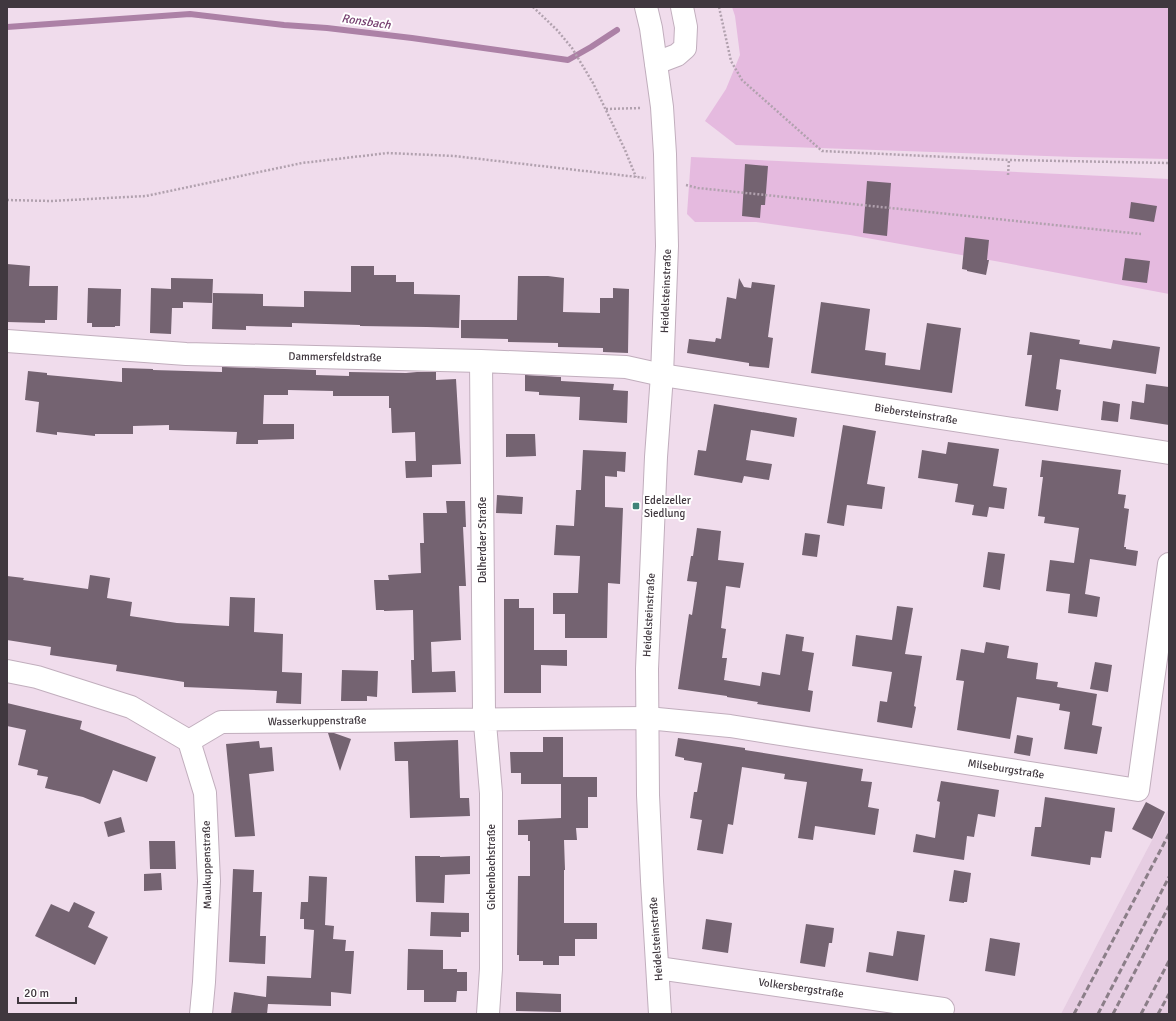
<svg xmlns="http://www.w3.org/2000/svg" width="1176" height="1021" font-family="Signika,sans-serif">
<rect width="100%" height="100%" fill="#f0dcec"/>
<path fill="#e6cde2" d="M1169,808V1014H1061L1101,937Z"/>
<path fill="#e5badf" d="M732,7H1169V159L1075,157L736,145L705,121L726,89L740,55L735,16Z
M691,157L1169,179V294L1006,263L850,235L756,222H695L687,214Z"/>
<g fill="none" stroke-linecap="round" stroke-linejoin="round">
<path stroke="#ac81a6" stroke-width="6" d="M7,27L190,14L284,25L327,28L412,38L568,60L591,47L617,30"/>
</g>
<path fill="#746371" d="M745,164L768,166L765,205H761L760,218L742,216Z
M867,181L891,183L887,236L863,233Z
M1131,202L1157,206L1154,222L1129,218Z
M965,237L989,240L987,260H989L986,275L967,271V270L962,269Z
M1125,258L1150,261L1147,283L1122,280Z
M7,264L30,266L29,286H58L57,320H45V323L7,322Z
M351,266H374V275H396V282H414V294L460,295L459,328L427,327L360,326V325L292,323V327L246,326V330L212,329L213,293L263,294V306L304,307V291L351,292Z
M518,276H548L564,278L563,312L600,313V298H613V288L629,289L628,353L603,352V348L558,347V343L508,342V339L461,338V320H517Z
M171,278L213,279L212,303L183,302V308H172L171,334L150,333L151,288L171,289Z
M739,278L744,287L751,288L752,282L775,285L768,337L773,338L769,368L749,366V363L687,353L689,339L715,342L716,338L721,339L727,297L736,299Z
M88,288L121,289L120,326H115V327H92V323H87Z
M821,302L870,309L865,350L886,353L885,365L920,370L927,323L961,328L952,393L811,373Z
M1030,332L1080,340L1079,344L1111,349L1113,340L1160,347L1156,374L1060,359L1056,389L1061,390L1058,411L1025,406L1032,355H1027Z
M222,367L316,370V375L349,376V372L406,373L417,372H436V380L456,379L461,464L432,465V477L406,478L405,461H416L415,432L392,433L391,408H389V396H333V391L288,390V395H264L263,424H294V439L258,440V444H236L237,432L169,430V425L133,426V434H95V436L57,432V435L36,432L39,402L25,400L28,371L47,373V375L122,382V368L153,369V370L222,372Z
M525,375L561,377V381L614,384L613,390L628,391L627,423L579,420L580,397L539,395V392L525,391Z
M1146,384L1169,387V425L1130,419L1132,401L1144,403Z
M1103,401L1120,404L1118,422L1101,420Z
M714,404L797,418L794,437L751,430L746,460L772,464L769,480L744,476L742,483L694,475L698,450L706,451Z
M843,425L876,431L867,484L885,487L882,509L847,505L844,526L827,523Z
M506,434H535L536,456L506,457Z
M948,442L999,449L993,486L1007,488L1004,509L989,507L987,517L972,515L974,505L955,502L958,484L918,478L922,450L946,454Z
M583,450L626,452L625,472L617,471V477L605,476V507L623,508L620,584L608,583L607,638H565V614H553V593H578L580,556L554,555L556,525L574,526L576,490H581Z
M1042,460L1121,470L1118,494L1126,495L1124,508L1129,509L1124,547H1126V549L1138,551L1136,566L1090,559L1085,594L1100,597L1097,617L1068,613L1070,594L1046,591L1050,560L1074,563L1079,528L1044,523L1045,517L1038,516L1043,477H1040Z
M497,495L523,497L522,514L496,513Z
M446,501H465L466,527H463L466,586H459L461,640L431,642L432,672L455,671L456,692L412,693L411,660H414L413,610L384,611V610H376L374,580H389L388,575L421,573L420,543H424L423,513H447Z
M697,528L721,531L718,560L744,563L740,588L726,586L721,628L726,629L722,658H727L724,680L760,686L762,672L780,675L786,634L804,637L802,651L814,653L808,690L813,691L810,712L757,704L758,702L727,697V696L678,689L689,614L692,615L697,582L687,581L691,556H693Z
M805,533L820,535L817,557L802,555Z
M988,552L1005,554L1000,590L983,587Z
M90,575L110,578L107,598L132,602L130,616L177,623L229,626L230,597L255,598L254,632L283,634L282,672L302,673L301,704L276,703L277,691L184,687V682L116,671L117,665L50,655L51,647L7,640V576L24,578L23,580L88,589Z
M504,599H519V608H534V650H567V666L541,665V693H504Z
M897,606L913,608L905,654L922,656L914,706L916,707L912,728L877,722L880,701L887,702L892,672L852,666L856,635L892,640Z
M986,642L1009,646L1007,658L1038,663L1036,679L1058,682L1057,687L1097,694L1092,725L1102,727L1097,754L1064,749L1070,712L1059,710L1060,704L1017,697L1010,739L957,730L964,681L956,680L961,649L984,653Z
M1095,662L1112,665L1108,692L1090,689Z
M342,670L378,671L377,697L367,696V701H341Z
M7,703L82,721L80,729L156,757L147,782L113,770L100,804L83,797L45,788L48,777L37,775L38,770L18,765L26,730L7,726Z
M328,733H334L351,739L340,771Z
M1017,735L1033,738L1030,756L1014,753Z
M543,737H563V777H597V797H588V828H576L577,840H564L565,870H564V923H597V939H575V956H559V965H543V961H519V955H517L518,876H530V841H528V835H518V820L561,818V784H521V773H511L510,752H543Z
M678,738L705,742L745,748V750L863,769L861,781L872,782L868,807L879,809L875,835L815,826L813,840L798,838L807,782L784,779L785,774L742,767L733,825L728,824L723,854L697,850L702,820L690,818L694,792H697L702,763L684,760V758L675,756Z
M458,740L460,798H469L470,816L410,818L408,761H395L394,742Z
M259,741L260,748L272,747L274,771L249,774L255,836L235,837L226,744Z
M941,781L999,790L995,817L978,814L974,837L967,836L964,860L913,852L916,834L935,838L940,802L937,801Z
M1045,797L1115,808L1112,832L1105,831L1101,858L1091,857L1090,865L1031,856L1035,827H1041Z
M1146,802L1165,812L1152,839L1132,829Z
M121,817L125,832L108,837L104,822Z
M149,841H175L176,869H150Z
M415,856H440V857L470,856V874L445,875L444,903L416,902Z
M233,869L254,870L253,892H262L260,936H266L265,964L229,962Z
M954,870L971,873L967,902H964V903L949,901Z
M161,873L162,890L144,891V874Z
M309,876L327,877L325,925L334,926L333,939L346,940L345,951H354L351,994L331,992V1006L268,1004L267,1014H231L234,992L266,997L267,976L311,978L314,930L304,929V919H300L301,902H308Z
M74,902L95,912L88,927L108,937L95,965L35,936L51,904L69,912Z
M431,912L469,913V932H461V937L430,936Z
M706,919L732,923L728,953L702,949Z
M806,924L834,928L832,943H829L825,967L800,963Z
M897,931L925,935L918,981L866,972L869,952L893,956Z
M990,938L1020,943L1015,976L985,971Z
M408,949L443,950V969H457V972H467V991H457L456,1002H424V990H407Z
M516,992L561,994V1012L516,1011Z"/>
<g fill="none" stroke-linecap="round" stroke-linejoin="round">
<defs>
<path id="minor" d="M656,63L677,55L685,48L686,27L682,7
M7,341L186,354L481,361L626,367L662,375L1169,453
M481,361L484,712L491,793V969L488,1014
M7,671L37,677L131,707L189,741
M189,741L221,722L647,718L730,726L1138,790L1169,564
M189,741L205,793L209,881L204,982L201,1014
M658,968L943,1009"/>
<path id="major" d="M646,7L651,28L662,107L665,154L667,246L662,375L656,457L647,669L648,795L652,881L660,1014"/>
</defs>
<use href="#minor" stroke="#c1aebd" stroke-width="24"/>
<use href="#major" stroke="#c1aebd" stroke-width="24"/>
<path stroke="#b1a1ae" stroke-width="2.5" stroke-dasharray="2 2" stroke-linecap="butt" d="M533,7L557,30L572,48L593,83L625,150L636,177
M719,7L731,61L742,80L822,151L1009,160
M606,109L641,108
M1008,175L1009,160L1169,163
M686,185L698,188L1141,234
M7,200L51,201L146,196L302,163L388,153L454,156L646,178"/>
<use href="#minor" stroke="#fff" stroke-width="22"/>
<use href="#major" stroke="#fff" stroke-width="22"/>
<path stroke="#8b7e88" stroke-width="3" stroke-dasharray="6 3" stroke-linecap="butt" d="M1074,1014L1169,834
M1098,1014L1169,877
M1113,1014L1169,906
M1141,1014L1169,961
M1158,1014L1169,994"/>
</g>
<rect fill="#3f8478" stroke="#fff" stroke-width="1.5" x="632" y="502" width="8" height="8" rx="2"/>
<g text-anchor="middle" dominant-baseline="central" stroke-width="4" stroke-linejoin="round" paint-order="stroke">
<g font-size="11" fill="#40383f" stroke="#fff">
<text transform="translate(666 291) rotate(-88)">Heidelsteinstraße</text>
<text transform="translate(335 357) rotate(1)">Dammersfeldstraße</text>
<text transform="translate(916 414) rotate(9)">Biebersteinstraße</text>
<text transform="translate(482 540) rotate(-90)">Dalherdaer Straße</text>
<text transform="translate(649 615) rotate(-87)">Heidelsteinstraße</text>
<text transform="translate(317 721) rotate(-1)">Wasserkuppenstraße</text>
<text transform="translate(1006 769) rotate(9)">Milseburgstraße</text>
<text transform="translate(207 865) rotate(-91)">Maulkuppenstraße</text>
<text transform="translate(491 867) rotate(-90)">Gichenbachstraße</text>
<text transform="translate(656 939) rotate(-94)">Heidelsteinstraße</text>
<text transform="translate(801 988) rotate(8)">Volkersbergstraße</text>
</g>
<g font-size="11" fill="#40383f" stroke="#fff" text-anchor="start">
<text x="644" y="500">Edelzeller<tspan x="644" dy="13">Siedlung</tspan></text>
</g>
<g font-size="12" font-style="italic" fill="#743d6e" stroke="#fff">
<text transform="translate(366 22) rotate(8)">Ronsbach</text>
</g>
</g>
<rect width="1176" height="1021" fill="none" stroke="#40383f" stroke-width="16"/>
<path d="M18 997v6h58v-6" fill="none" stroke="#40383f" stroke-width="2"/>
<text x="24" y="997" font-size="12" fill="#40383f" stroke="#ffffff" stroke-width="3" paint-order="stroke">20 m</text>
</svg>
